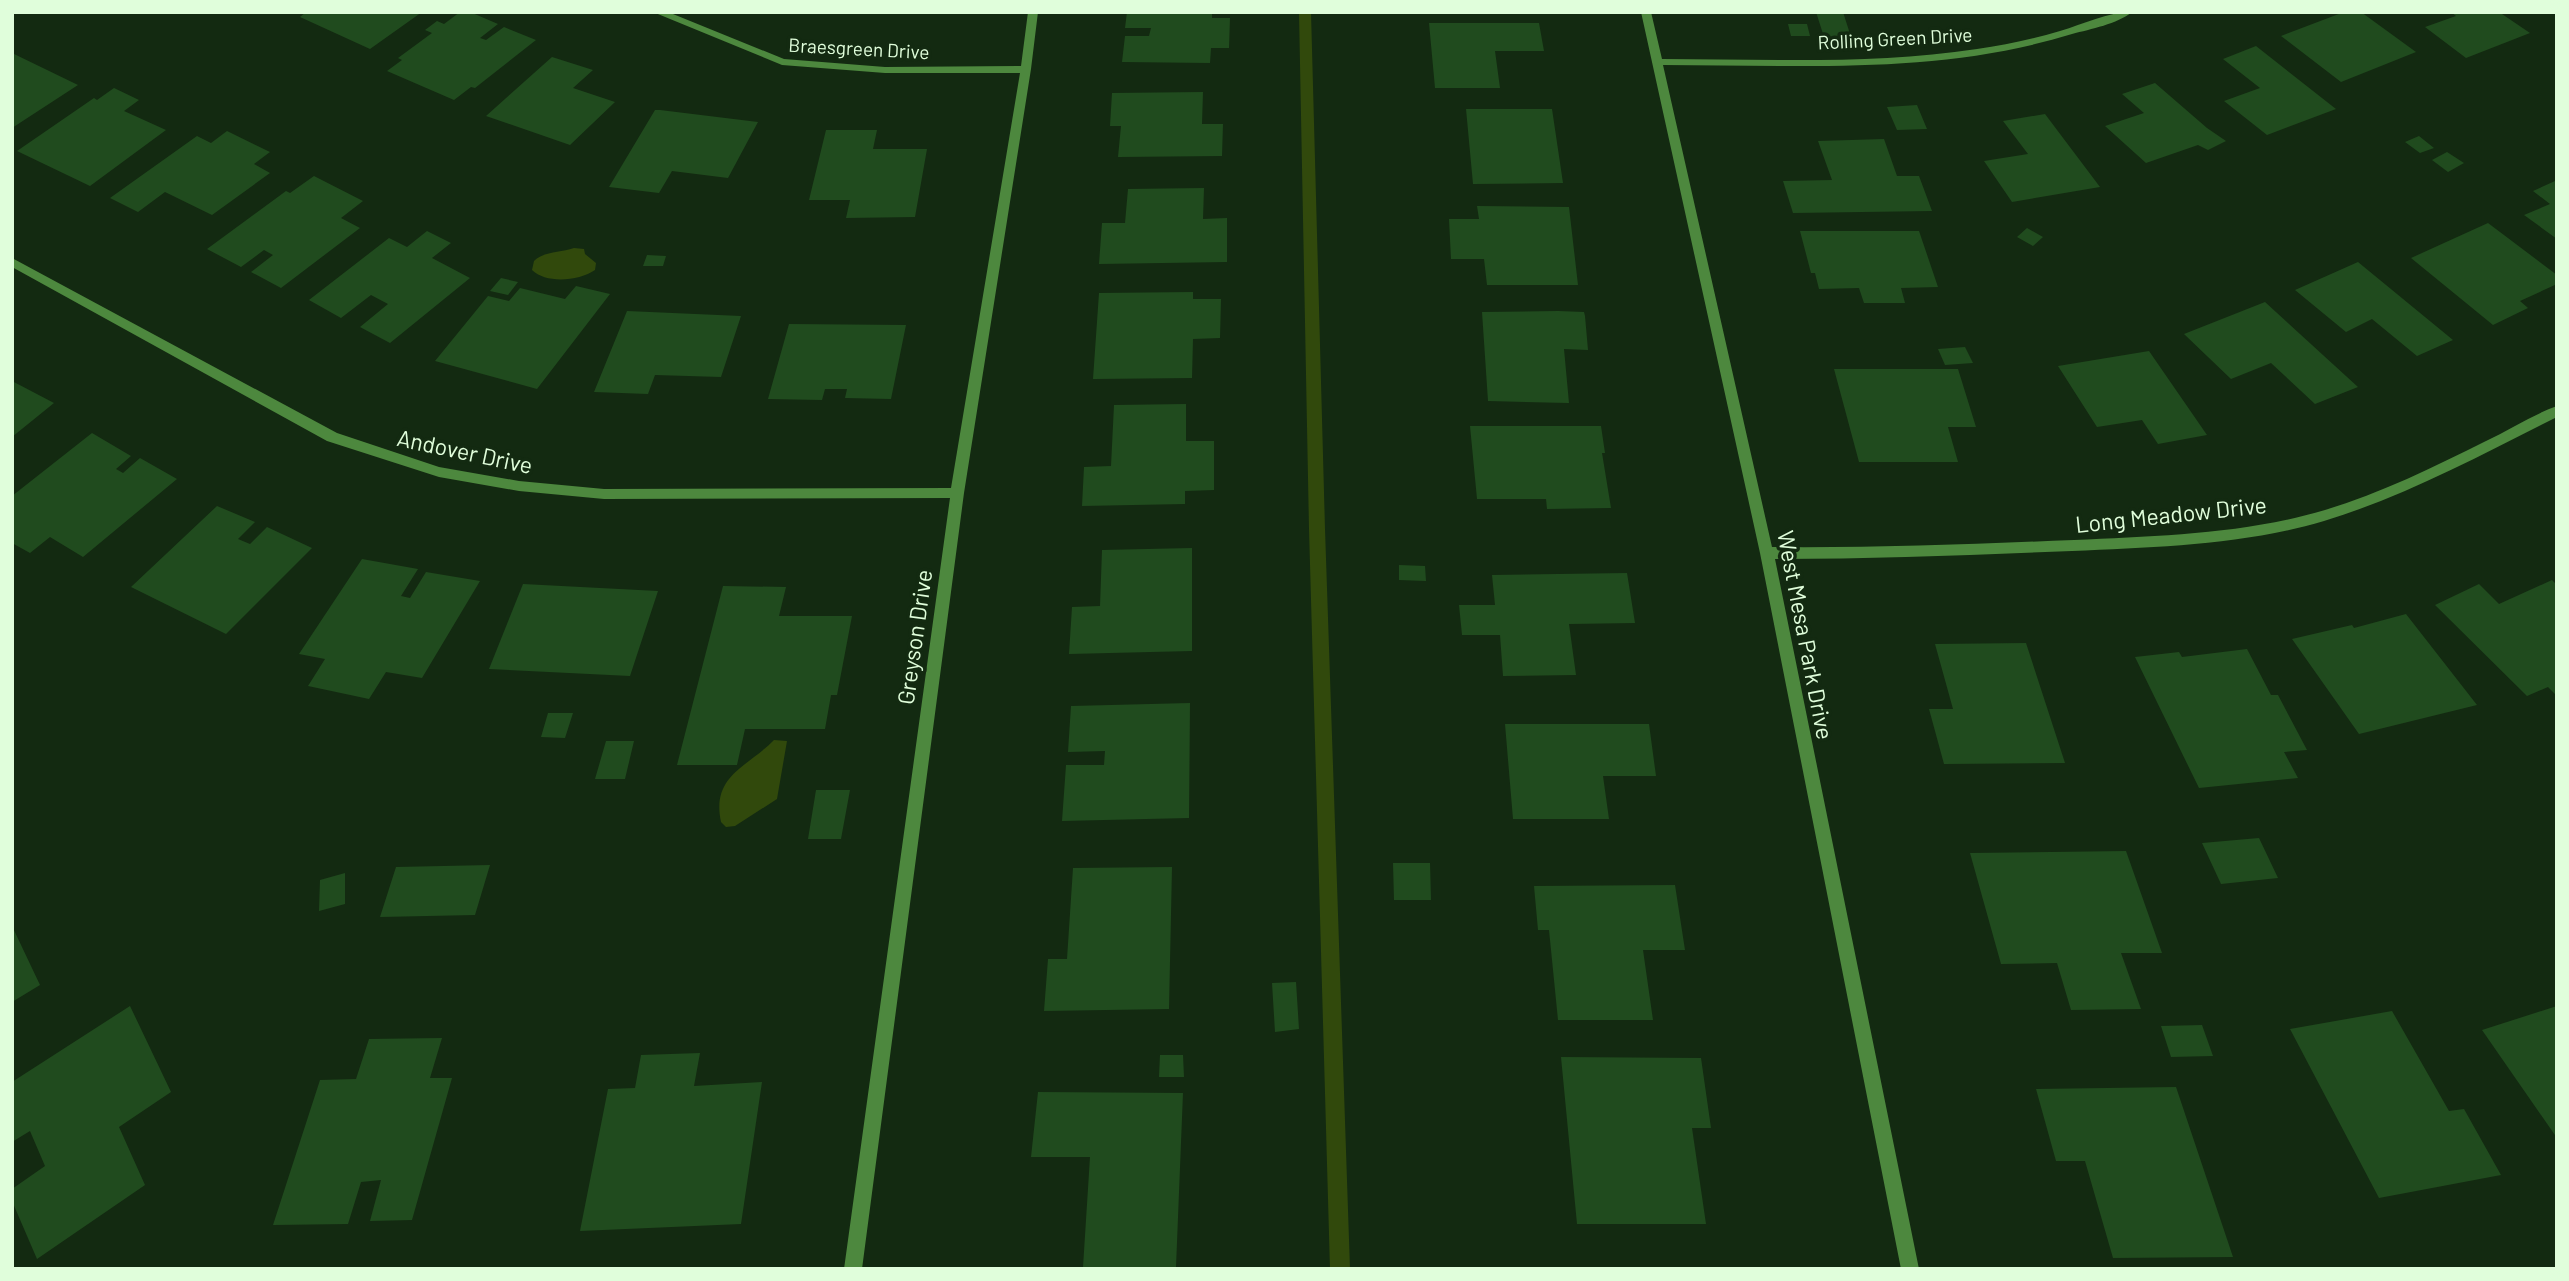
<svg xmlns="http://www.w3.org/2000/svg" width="2569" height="1281" font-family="Barlow,sans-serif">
<rect width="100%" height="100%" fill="#132a11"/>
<path fill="#31490c" d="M574,248L584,249L585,254L596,263L595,270C579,281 546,284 532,270L534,261C544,251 560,253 574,248Z
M774,740L787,741L777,799L735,826L726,827L721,822C711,775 748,767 774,740Z"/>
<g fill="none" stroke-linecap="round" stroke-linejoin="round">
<path fill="#31490c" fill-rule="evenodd" d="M1299,12H1311L1325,529L1350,1269H1330L1309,529Z"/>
</g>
<path fill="#204b1e" d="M306,12H422L370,49L300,17Z
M460,12H470L498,24L480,38L486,40L504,27L536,40L475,88L471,87L454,100L387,71L402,60L398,58L432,33L425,30L437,21L444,24Z
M1127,12H1212V18H1230L1229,48H1211L1210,63L1122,62L1125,36H1149L1151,28H1125Z
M1816,12H1843L1851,37H1824Z
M2344,12H2361L2416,52L2341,82L2281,36Z
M2451,12H2499L2530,33L2466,58L2425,27L2456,16Z
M1429,23H1539L1544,51H1495L1500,88H1435Z
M1788,24H1807L1810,36H1791Z
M2256,46L2336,109L2267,135L2224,101L2260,88L2223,59Z
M12,53L78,85L12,128Z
M552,57L593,70L573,88L615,102L570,145L486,116Z
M2155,83L2207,128L2226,141L2208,150L2198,145L2146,163L2105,126L2144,113L2122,94Z
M114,88L139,100L124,111L166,130L90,186L17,151L94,98L97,100Z
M1203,92L1202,124H1223L1222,156L1118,157L1121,126H1110L1112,93Z
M1917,105L1927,129L1897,130L1887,107Z
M1466,109H1552L1563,183L1473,184Z
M655,110H660L758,122L728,178L672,171L659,193L609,187Z
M2045,114L2100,187L2012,202L1984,161L2028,154L2003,121Z
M826,130H877L873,149H927L915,217L846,218L850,200H809Z
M227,131L270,152L254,164L270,173L212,215L165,192L138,212L110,198L197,136L211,143Z
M2419,136L2434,148L2420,153L2405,142Z
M1884,139L1897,176H1919L1932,211L1793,213L1783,181L1832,180L1818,141Z
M2447,152L2464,163L2448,172L2432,160Z
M314,176L363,201L341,218L360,228L281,288L251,272L273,255L264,250L241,267L207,249L286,191L290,193Z
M2555,181L2557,182V239L2524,215L2550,204L2533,191Z
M1204,188L1203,219L1227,218V262L1099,264L1102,223H1125L1128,189Z
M1477,206L1569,207L1578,285H1487L1484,259H1451L1449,219H1479Z
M2488,223L2557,275V284L2520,301L2528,308L2493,325L2411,258Z
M2027,228L2043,237L2033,246L2017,237Z
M427,231L451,243L432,258L470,278L390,343L360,327L388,304L371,295L341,318L309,300L389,238L407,247Z
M1800,231H1919L1938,287L1901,288L1905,303H1864L1859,288L1819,289L1815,273H1811Z
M647,255L666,256L663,266H643Z
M2358,262L2453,340L2417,356L2372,319L2346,332L2295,290Z
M501,278L518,282L508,295L490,291Z
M576,286L610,294L537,389L435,361L488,296L509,301L520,288L565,299Z
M1193,292V299H1221L1220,338L1193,339L1192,378L1093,379L1099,293Z
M2265,302L2358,387L2315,404L2271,363L2231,379L2184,334Z
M627,311L741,316L721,377L655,375L648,394L594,392Z
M1558,311L1584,312L1585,316L1588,350L1564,349L1569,403L1488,401L1482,312Z
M789,324L906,325L891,399L845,398L847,389H825L822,400L768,399Z
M1965,347L1973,363L1945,365L1938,349Z
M2149,351L2207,435L2158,444L2142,420L2097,427L2058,366Z
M1834,369H1958L1976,427H1948L1958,462H1859Z
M12,381L54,403L12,437Z
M1186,404V441H1214V490L1185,491V504L1082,506L1084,467L1111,466L1114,405Z
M1470,426H1601L1605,453H1602L1611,508L1547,509L1546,499H1477Z
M92,433L131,456L116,469L123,473L140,458L177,479L83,557L50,537L30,553L12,543V496Z
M217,506L255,522L238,539L250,544L267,527L312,548L226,634L131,587Z
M1192,548V651L1069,654L1072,607L1100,606L1102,550Z
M362,559L418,569L401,596L410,598L426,572L480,581L422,678L386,672L369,699L308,686L325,659L299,654Z
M1399,565L1425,566L1426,581L1399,580Z
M1627,573L1635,623L1569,624L1576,675L1503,676L1500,635H1462L1459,605H1495L1492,575Z
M2552,580L2557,585V696L2548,687L2527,696L2435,605L2479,584L2499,604Z
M523,584L658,591L630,676L489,669Z
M723,586L786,587L779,616H852L837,695H831L825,729H745L737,765H677Z
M2406,614L2477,705L2359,734L2292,639L2352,625L2354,628Z
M2026,643L2065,763L1944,764L1929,709H1953L1935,644Z
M2247,649L2271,695H2278L2307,750L2284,752L2298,778L2199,788L2135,657L2179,652L2182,657Z
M1190,703L1189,818L1062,821L1066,765H1104L1105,751L1068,752L1071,706Z
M548,713H573L565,738L541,737Z
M1505,724H1649L1656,776H1603L1609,819H1513Z
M606,741H634L625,779H595Z
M816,790H850L841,839H808Z
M2259,838L2278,878L2221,884L2202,843Z
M2126,851L2162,953H2121L2141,1009L2071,1010L2057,963L2001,964L1970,853Z
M1393,863H1430L1431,900H1394Z
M490,865L475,915L380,917L396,867Z
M1172,867L1169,1009L1044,1011L1048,959H1067L1073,868Z
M345,873V904L319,911L320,880Z
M1675,885L1685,950H1643L1653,1020H1558L1549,930H1538L1534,886Z
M12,926L40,985L12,1002Z
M1296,982L1299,1029L1275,1032L1272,983Z
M130,1006L171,1092L119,1127L145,1185L37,1259L12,1201V1189L45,1166L30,1131L12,1142V1082Z
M2557,1006V1138L2482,1030Z
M2392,1011L2449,1111L2464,1109L2501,1175L2379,1198L2290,1029Z
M2202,1025L2213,1056L2171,1057L2161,1026Z
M442,1038L430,1078H452L412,1220L370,1221L381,1180L361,1182L348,1224L273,1225L320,1080L356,1079L369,1039Z
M700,1053L694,1086L762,1082L741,1224L580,1231L608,1089L635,1088L641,1055Z
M1160,1055H1183L1184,1077H1159Z
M1561,1057L1701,1058L1711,1128H1692L1706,1224H1577Z
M2176,1087L2233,1257L2113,1258L2085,1161H2056L2036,1089Z
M1038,1092L1183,1093L1176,1267H1083L1090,1157H1031Z"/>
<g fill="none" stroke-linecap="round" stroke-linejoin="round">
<path fill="#4d883e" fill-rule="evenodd" d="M653,12H668L784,59L885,67L1021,66L1028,12H1038L1031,69L964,493L862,1269H844L950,498L604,499L519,491L439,477L327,441L12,267V258L337,433L439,467L519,481L604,489L951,488L1020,73H885L782,65Z
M1641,12H1651L1662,59C1766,59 1873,65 1977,49C2005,45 2033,39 2060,31C2084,24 2107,12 2132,12C2117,24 2091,29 2072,34C1940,75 1800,65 1663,65L1772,547C1873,548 1973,544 2074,540C2158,536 2244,534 2325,510C2381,493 2434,467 2486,441C2509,430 2532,415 2557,406V417C2481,455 2406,496 2324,521C2243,545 2157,547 2072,551C1973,555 1874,559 1775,559L1919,1269H1901L1760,553Z"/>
</g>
<g text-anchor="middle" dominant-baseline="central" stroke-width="7" stroke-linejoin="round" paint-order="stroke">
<g font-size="19" fill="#e0fedb" stroke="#132a11">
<text transform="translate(1895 38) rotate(-3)">Rolling Green Drive</text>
<text transform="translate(859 48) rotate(3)">Braesgreen Drive</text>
</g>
<g font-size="23" fill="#e0fedb" stroke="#132a11">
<text transform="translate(465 451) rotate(12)">Andover Drive</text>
<text transform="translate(2171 514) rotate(-6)">Long Meadow Drive</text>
<text transform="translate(1806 635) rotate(79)">West Mesa Park Drive</text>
<text transform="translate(914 637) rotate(-82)">Greyson Drive</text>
</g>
</g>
<rect width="2569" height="1281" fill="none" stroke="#e0fedb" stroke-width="28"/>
</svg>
